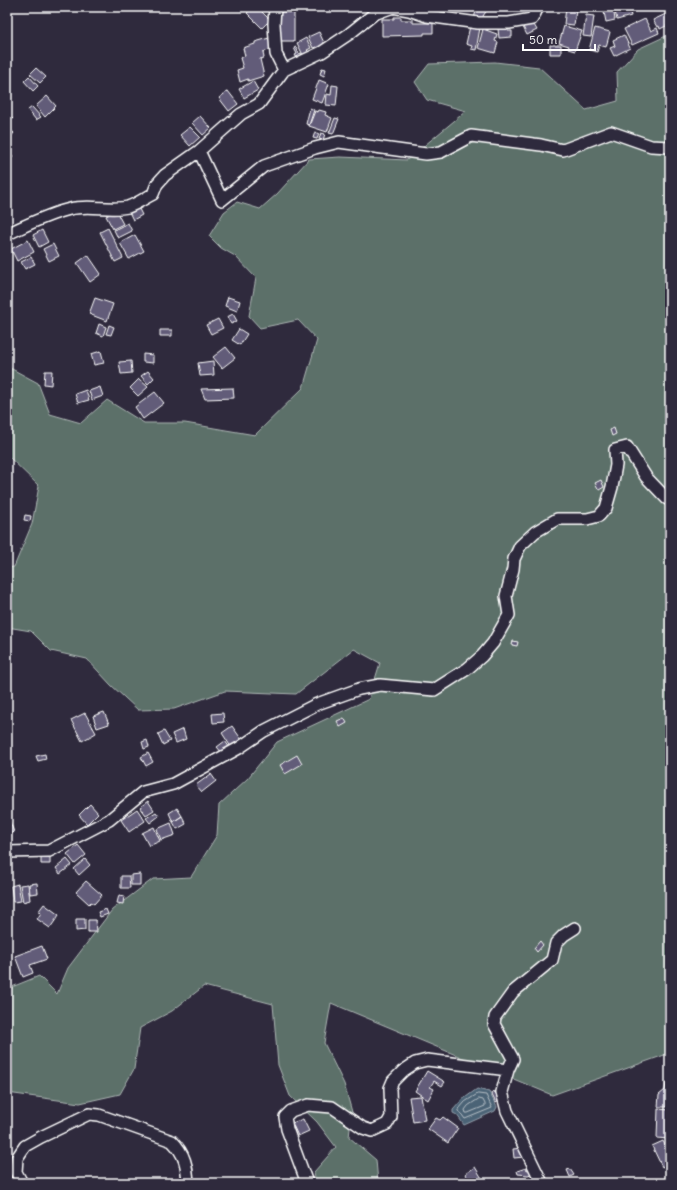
<svg xmlns="http://www.w3.org/2000/svg" width="677" height="1190" font-family="Delius,sans-serif">
<rect width="100%" height="100%" fill="#2f2a3d"/>
<filter id="ink" filterUnits="userSpaceOnUse"><feTurbulence type="fractalNoise" baseFrequency=".025" numOctaves="2"/><feDisplacementMap in="SourceGraphic" scale="8" xChannelSelector="R" yChannelSelector="G"/><feConvolveMatrix kernelMatrix="1 2 1 2 8 2 1 2 1" color-interpolation-filters="sRGB"/></filter>
<g filter="url(#ink)">
<path fill="#5b6f69" stroke="#adb7b4" d="M666,36H670V1053L552,1095L331,1003L324,1043L344,1084L352,1112L349,1137L376,1160L378,1183H316L314,1172L336,1147L317,1122L290,1096L278,1065L273,1004L204,986L172,1011L140,1028L134,1069L120,1094L80,1103L7,1093V989L39,976L57,994L68,968L112,910L153,879L191,877L217,835L219,805L248,778L277,742L369,699L380,663L354,649L296,694L225,691L174,709L138,710L111,685L87,659L51,651L31,631L7,627V568L14,567L32,524L39,486L7,455V368L12,369L38,383L50,414L81,423L107,400L144,423H185L255,435L303,388L317,340L298,320L260,328L249,316L256,278L235,256L221,248L209,236L224,212L237,202L260,209L277,194L309,159L340,157L407,160L466,111L427,100L415,82L429,64L495,62L539,67L586,110L618,101L617,72L638,49Z"/>
<path fill="#4c6376" stroke="#94a1ad" d="M477,1089L489,1092L497,1107L495,1111L464,1125L457,1115L453,1113V1110L462,1100Z"/>
<g fill="none" stroke-linecap="round" stroke-linejoin="round">
<path stroke="#b7c1c8" stroke-width="1" d="M478,1094L486,1095L492,1108L465,1119L459,1111V1109L465,1102Z
M479,1099L483,1100L485,1104V1106L468,1113H466L465,1110L468,1106Z"/>
</g>
<path fill="#625b79" stroke="#fff" d="M253,7H267L262,12L270,20L262,28L247,13Z
M603,7H613L615,20L606,22Z
M614,7H629L631,16L617,20Z
M477,8L487,10L481,19L474,18Z
M566,8L576,10L574,25L564,24Z
M280,12H294V41H280Z
M668,13L670,18V21L667,22L668,25L660,29L659,26L657,27L653,20Z
M586,15L594,16L591,37L583,36Z
M394,17H401V20H413V23H433V33H424V35L382,36V19H394Z
M645,19L651,31L657,28L659,33L632,45L624,29Z
M533,23L537,30L527,35L523,27Z
M470,26L480,28L476,50L471,49L472,46L466,44Z
M564,26L582,31L575,51L568,49L569,46L559,43Z
M507,28L508,31H512V37L499,38L498,29Z
M595,28L610,32L606,47L599,45L597,52L589,50Z
M483,29L497,34L495,41L498,42L495,53L478,48Z
M319,32L326,47L318,51L316,47L313,48L308,37Z
M624,35L630,48L614,56L610,48L615,46L613,40Z
M269,38L272,49L263,52L264,58L260,59L264,76L248,81V79L240,82L237,70L243,68L240,58L245,56L243,48L255,44V42Z
M306,38L311,48L307,50L309,52L303,55L297,43Z
M550,45H561V54H550Z
M296,47L299,54L301,53L302,56L297,58L295,55L297,54L294,48Z
M36,68L46,77L40,83L30,74Z
M322,68L326,69L324,76L320,74Z
M29,76L38,86L33,91L24,81Z
M319,80L329,84L322,103L312,99Z
M253,81L258,90L244,98L239,89Z
M332,85L338,86L336,106L326,105L327,94L331,95Z
M228,91L238,104L229,111L219,98Z
M47,96L56,106L45,117L36,106Z
M32,107L41,117L36,120L28,110Z
M310,108L314,110L309,125L306,124Z
M319,110L326,112L325,115L332,118L327,132L309,126L315,111L318,112Z
M7,113L13,119L7,125Z
M200,116L211,128L203,135L192,123Z
M335,118L339,119L333,134L329,133Z
M8,127L14,133L7,141V128Z
M190,127L200,137L190,146L180,135Z
M315,132L319,134L317,139L313,138Z
M321,133L325,134L323,140L319,139Z
M7,151L13,157L7,163Z
M136,203L142,215L133,220L127,208Z
M116,211L123,224L113,229L106,216Z
M128,223L132,231L118,238L114,230Z
M108,228L123,258L115,262L100,232Z
M42,230L48,242L39,247L33,235Z
M135,235L144,251L129,259L120,243Z
M28,240L34,252L17,261L11,249Z
M53,244L59,256L49,261L43,249Z
M88,255L101,274L90,282L77,263Z
M31,257L35,264L25,269L21,262Z
M228,297L240,301L237,311L225,306Z
M95,298L113,304L107,321L89,314Z
M233,314L237,321L231,324L227,317Z
M218,319L223,328L211,334L206,325Z
M99,324L106,327L103,336L96,333Z
M109,325L114,327L111,335L106,334Z
M239,329L247,334L240,345L232,340Z
M160,330H172V336H160Z
M226,347L235,358L222,368L213,357Z
M101,351L104,363L94,365L91,354Z
M143,354L153,355V363L143,362Z
M131,361L132,373L121,374L119,362Z
M213,361L214,375L200,376L198,363Z
M45,371H52L51,385L44,384Z
M148,371L154,378L148,384L141,376Z
M139,379L148,387L138,396L130,388Z
M100,387L103,396L92,400L89,391Z
M233,388L234,398L205,399L201,389Z
M86,390L89,400L78,403L75,394Z
M155,392L164,403L143,419L135,407Z
M614,428L616,434L612,436L610,430Z
M601,480L604,487L599,490L595,483Z
M25,515L31,516L30,521L24,520Z
M513,641L518,642L517,646L512,645Z
M104,712L109,724L97,728L93,716Z
M85,713L96,733L82,741L71,720Z
M223,713L224,722L213,723L212,714Z
M344,718L347,723L340,727L337,721Z
M232,726L244,743L233,750L222,733Z
M183,729L186,739L176,743L172,734Z
M164,731L170,741L163,745L158,734Z
M147,740L149,747L144,749L142,742Z
M225,741L230,748L223,754L217,747Z
M148,753L153,762L146,766L141,757Z
M45,754L46,759L38,761L36,756Z
M297,755L302,764L285,774L280,765Z
M211,774L216,781L202,792L196,785Z
M148,801L154,810L146,815L140,807Z
M90,804L98,813L87,824L79,815Z
M177,808L182,816L173,822L169,813Z
M137,809L145,821L129,832L121,820Z
M156,812L159,816L150,823L146,818Z
M182,816L186,824L177,829L173,822Z
M10,822L14,832L9,834L7,829V824Z
M171,823L175,835L161,840L157,829Z
M154,827L160,841L149,846L142,833Z
M78,845L86,855L75,864L67,854Z
M41,855H50V864H41Z
M67,859L72,865L60,874L56,868Z
M85,859L90,865L79,875L74,869Z
M140,874V885H131V875Z
M121,876H129L130,888H121Z
M86,881L102,895L94,904L91,902L89,904L76,892Z
M37,883L38,893L30,894L29,884Z
M18,884L21,901L13,902L11,886Z
M28,884L30,900L23,902L20,885Z
M119,895L124,896L123,904L117,903Z
M44,904L59,915L50,928L37,919L41,913L38,912Z
M106,909L108,914L100,917L98,912Z
M76,919H85V930L76,931Z
M88,920H96L97,932H88Z
M540,941L543,945L537,952L534,948Z
M42,946L47,959L30,965L33,973L23,977L15,956Z
M427,1071L445,1082L442,1086L434,1081L430,1087L434,1089L428,1100L415,1091Z
M666,1083L670,1084V1107H658L659,1095L665,1090Z
M494,1091L499,1101L496,1103L491,1093Z
M421,1096L425,1120L413,1122L409,1097Z
M658,1109L670,1110L669,1139L657,1138Z
M443,1117L458,1128L448,1143L428,1129L436,1118L440,1120Z
M303,1119L309,1131L298,1136L292,1123Z
M663,1141L668,1151L670,1149V1163L662,1167L652,1146Z
M522,1148L524,1157L514,1158L513,1149Z
M475,1167L483,1180L485,1183H471L465,1174Z
M526,1168L527,1170L529,1169L531,1174L528,1175L518,1174L517,1171Z
M570,1169L574,1175L570,1177L567,1170Z"/>
<g fill="none" stroke-linecap="round" stroke-linejoin="round">
<defs>
<path id="minor" d="M275,7L274,24L276,54L284,70
M199,151L222,200L264,166L315,148L339,142L426,154L441,152L471,136L541,145L563,150L611,132L651,146L670,147
M7,234C27,225 48,214 70,209C89,204 109,211 128,207C137,204 145,198 153,194L157,184L165,175L199,151L241,114L259,104L284,70L322,52L349,34L374,14L393,7L409,10L427,16L478,23H509L532,19L538,7
M7,852L49,851L109,820L143,792L173,784L239,748L264,731L317,704L359,689L380,685L434,690L467,669L482,656L493,643L509,615L506,596L513,569L514,559L520,546L535,532L557,519H587L599,516L606,508L612,487L616,465L615,450L627,447L646,477L667,499
M22,1183L16,1172L17,1158L25,1146L41,1137L89,1114L99,1115L172,1141C185,1154 187,1166 188,1183
M307,1183L287,1129L285,1117L291,1111L308,1105L332,1107L363,1128L372,1131L387,1124L391,1117L390,1088L393,1081L403,1071L415,1063L427,1060L508,1070
M542,1183L507,1111L502,1092L508,1070L513,1059L494,1024L495,1017L513,992L552,960L556,943L564,935L575,928"/>
</defs>
<use href="#minor" stroke="#fff" stroke-width="14"/>
<use href="#minor" stroke="#2f2a3d" stroke-width="11"/>
</g>
</g>
<rect width="677" height="1190" fill="none" stroke="#2f2a3d" stroke-width="24"/>
<rect x="12" y="12" width="653" height="1166" fill="none" stroke="#fff" stroke-width="1.5" filter="url(#ink)"/>
<path d="M523 44v6h72v-6" fill="none" stroke="#ffffff" stroke-width="2"/>
<text x="529" y="44" font-size="12" fill="#ffffff" stroke="#2f2a3d" stroke-width="3" paint-order="stroke">50 m</text>
</svg>
